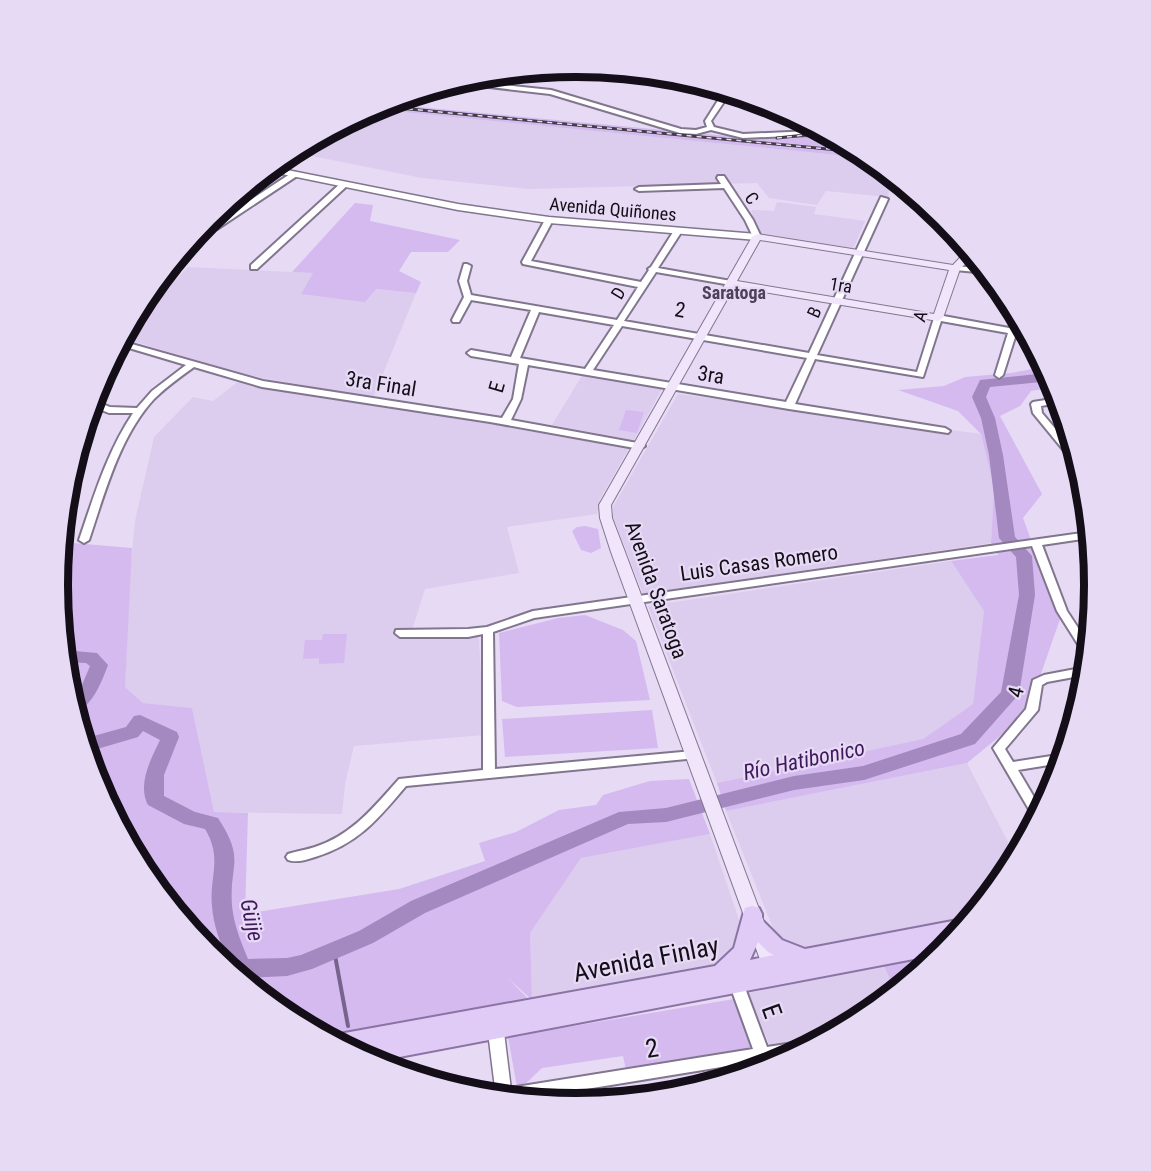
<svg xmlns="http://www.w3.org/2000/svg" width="1151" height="1171" font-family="'Roboto Condensed',sans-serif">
<rect width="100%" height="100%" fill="#e7daf5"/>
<path fill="#dccced" d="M372,109L868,158L891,177L888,197L826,191L817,205L769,198L757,183L529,189L422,178L292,152Z
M777,202L816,207L814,214L865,221L853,249L759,235L751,210L774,211Z
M188,267L313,273L301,294L375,289L416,293L373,398L242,374L123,338L126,331Z
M583,374L663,387L634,440L552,425Z
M239,381L629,448L600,499L597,514L507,527L519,573L425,589L411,633H468L479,638L484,735L354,746L345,784L342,814L214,812L192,708L143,703L125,687L129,584L135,521L154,437L193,397L213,401Z
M678,394L981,434L994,488L991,543L643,594L613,517V507Z
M951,561L984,611L973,704L923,739L717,783L648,606Z
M967,763L1009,844L1023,842L1006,874L971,917L799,948L782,941L775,933L726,811Z
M710,834L740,923L732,946L723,956L708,969L532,1000L530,933L581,858Z
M884,966L895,991L863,1017L828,1036L770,1046L748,993Z"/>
<path fill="#d4baef" d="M618,71L677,77H678L664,89L611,75Z
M386,104L739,137L818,132L819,130L841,143L834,147L853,149L868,158L372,109Z
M355,203L373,205L370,221L460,240L448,252H411L399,271L421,282L416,293L376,289L365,302L301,294L313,273L292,272Z
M1044,367L1055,387L1031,391L1020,406L1000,416L1042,494L1023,518L1060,619L1027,714L967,763L726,811L717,783L923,739L973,704L984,611L951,561L998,555L991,543L994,488L981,434L958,411L898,390L944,386L965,377L1011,373Z
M626,410L644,412L637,433L619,430Z
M585,526L598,529L601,548L591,553L581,550L572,531L577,527Z
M61,542L132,548L125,687L143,703L192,708L214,812L248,813L245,914L399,889L485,861L479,843L516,832L559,810L596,805L603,795L650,781L689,779L710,834L581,858L530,933L532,1000L508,978L529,1000L330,1039L287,1016L209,952L144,873L96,784L67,686L57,585Z
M585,615L623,630L636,641L650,700L517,707L502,701L499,633L558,618Z
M323,634H347L344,663L319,664V658L303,659L305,640H322Z
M652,710L658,748L505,757L502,719Z
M937,956L895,991L884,966Z
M734,999L753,1053L627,1074L623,1056L542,1068L522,1087H517L508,1037Z"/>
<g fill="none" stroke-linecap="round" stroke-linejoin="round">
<path stroke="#78638d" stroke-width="4" d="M334,950L348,1026"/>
<path fill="#a488c0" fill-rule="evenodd" d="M1047,373L1051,381L990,387L986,397L995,418L1003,455L1015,537L1032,556L1035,595L1019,694L975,744L864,780L794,790L666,822L628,824L425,913L373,943L312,969L287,976L240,978L222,963L227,961C221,943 213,925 212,906C209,876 223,859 205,829L184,824L148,805C137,784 151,759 160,740L143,731L138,737L87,752L83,739L126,727L134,716L140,715L177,732L179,737L164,775V796L195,812L218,818C246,861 229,863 232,906C234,925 241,942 248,959L287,958L301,955L359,931L411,901L619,812L666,808L794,776L863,766L961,734L1001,692L1019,595L1016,557L999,538L989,455L981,418L972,397L980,380Z
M63,650L97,653L108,665C102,681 93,706 75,712L70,698L82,685L90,666L86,663L65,662Z"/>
<defs>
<path id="minor" d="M463,81L551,90L681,129L696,130L707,127L705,121L724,91L730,93L711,121L714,127L743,134L811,131L814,133L811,135L743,138L711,130L696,134L680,133L550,94L455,83Z
M293,172L300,174L217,229L210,227Z
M718,176H724L753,220L761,237L760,239H754L745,220L724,188L639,191L635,189L639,187L721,184L717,178Z
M342,182L349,184L257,269H251V265Z
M881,197L888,199L817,355L917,372L934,318L938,315L1009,328L1013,317L1016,315L1020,322L1017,329L1024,330L1027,335L1016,334L1003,375L999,378L995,375L1008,333L941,321L923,377L815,359L795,404L945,428L950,431L948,433L789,409L528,365L521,399L511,420L643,444L645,446L640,449L490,422L262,387L194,367C180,377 166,387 154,399C120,436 105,492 89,540L84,543L79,540C94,496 107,452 133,413H109L91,406L92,400L110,407L137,408L152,391L186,365L119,345L121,341L263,381L502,418L513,399L519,364L471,356L467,353L471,350L511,357L531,310L471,300L459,322H453L452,320L464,297L459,281L464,264H467L471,266L467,281L471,295L617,320L638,287L523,264L522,262L546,218L553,220L531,261L641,282L649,270L648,269L651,267L675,229H681L682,231L658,268L731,281L735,283L731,285L656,272L624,321L809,353ZM539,312L614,325L585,369L520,358ZM622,326L807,358L786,402L593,370Z
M952,266L983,268L987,273L955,270L951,268Z
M1058,398L1059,403L1041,406L1042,413L1074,451L1078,464L1074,463L1033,413L1031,404L1033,402Z
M1089,532V538L1042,545L1067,611L1088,643L1087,654H1084L1057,611L1032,546L534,618L493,632L495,769L693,751L697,752L699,755L697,758L406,786C378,819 358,844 315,857C306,860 296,863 288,860L286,857L288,854C297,851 306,850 315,847C352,835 374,807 399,779L483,770V634L468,637H400L395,633L396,630L468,629L487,627L533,611Z
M1086,667L1085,675L1047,682L1042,685L1038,710L1005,749L1013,762L1064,754L1061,763L1018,770L1041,809L1036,819L1034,818L993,748L1026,709L1033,680L1044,675Z
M735,974L740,976L742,980L767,1047L807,1041L813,1044L790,1056L771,1059L773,1065L761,1069L758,1061L525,1099L497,1096L499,1091L504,1089L753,1049L728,980L730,976Z"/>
<path id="tertiary" d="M272,167L458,204L549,217L757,234L761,237L757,240L549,223L458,210L267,171Z
M495,1017L501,1019L503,1024L512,1098L496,1096L487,1024L489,1019Z"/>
<path id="secondary" d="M757,234L953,265L966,251L973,256L960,269L943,318L938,321L734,287L611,505L612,518L625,552L783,973L780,978L774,980L768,978L765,973L611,552L600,518L599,505L752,237ZM760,240L949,270L934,314L737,281Z"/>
<path id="primary" d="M752,906L759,908L762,914V920L782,940L805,949L963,919L968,920L940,954L373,1062L330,1039L339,1034L715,966L734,948L745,908ZM758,942L768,952L774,955L750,960Z"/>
</defs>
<use href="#minor" stroke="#81768e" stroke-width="4"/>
<use href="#tertiary" stroke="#81768e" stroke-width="3"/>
<use href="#secondary" stroke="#81768e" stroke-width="2"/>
<use href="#primary" stroke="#8b73a4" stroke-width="4"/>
<use href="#minor" fill="#fff" fill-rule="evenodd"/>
<use href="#tertiary" fill="#fff" fill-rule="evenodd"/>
<use href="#secondary" fill="#f0e5fa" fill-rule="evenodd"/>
<use href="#primary" fill="#e0cbf6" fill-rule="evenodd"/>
<defs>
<path id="rail" d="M378,106L859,152
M777,138L824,133"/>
</defs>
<use href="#rail" stroke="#423b48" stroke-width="3"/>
<use href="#rail" stroke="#e7daf5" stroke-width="1.5" stroke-dasharray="5" stroke-linecap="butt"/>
</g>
<g text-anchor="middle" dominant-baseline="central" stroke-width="4.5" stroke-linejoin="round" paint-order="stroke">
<g font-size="18" fill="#130e17" stroke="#e7daf5">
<text transform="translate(752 198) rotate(54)">C</text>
<text transform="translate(613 209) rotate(5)">Avenida Quiñones</text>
<text transform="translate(841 285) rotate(10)">1ra</text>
<text transform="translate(618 293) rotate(-59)">D</text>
<text transform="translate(814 312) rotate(-66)">B</text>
<text transform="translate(920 316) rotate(-72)">A</text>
</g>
<g font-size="18" font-weight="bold" fill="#4d4258" stroke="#e7daf5">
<text x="734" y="292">Saratoga</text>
</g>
<g font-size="21" fill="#130e17" stroke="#e7daf5">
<text transform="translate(680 310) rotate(10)">2</text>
<text transform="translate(711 375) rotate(9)">3ra</text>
<text transform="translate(381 384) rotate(9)">3ra Final</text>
<text transform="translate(497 387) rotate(-74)">E</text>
<text transform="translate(759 563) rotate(-8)">Luis Casas Romero</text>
<text transform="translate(656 590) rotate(70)">Avenida Saratoga</text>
<text transform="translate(1016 692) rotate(-77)">4</text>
</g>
<g font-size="22" font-style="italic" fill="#3f195c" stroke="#e7daf5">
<text transform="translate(804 760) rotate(-12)">Río Hatibonico</text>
<text transform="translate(252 920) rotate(78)">Güije</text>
</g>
<g font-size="26" fill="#130e17" stroke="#e7daf5">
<text transform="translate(646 959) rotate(-11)">Avenida Finlay</text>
<text transform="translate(772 1011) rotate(70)">E</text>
<text transform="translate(652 1048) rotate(-9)">2</text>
</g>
</g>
<path d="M0 0H1151V1171H0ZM68 585a508 508 0 1 1 1016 0a508 508 0 1 1-1016 0Z" fill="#e7daf5" fill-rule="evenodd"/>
<path fill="none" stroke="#130e17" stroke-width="8" d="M68 585a508 508 0 1 1 1016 0a508 508 0 1 1-1016 0Z"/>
</svg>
